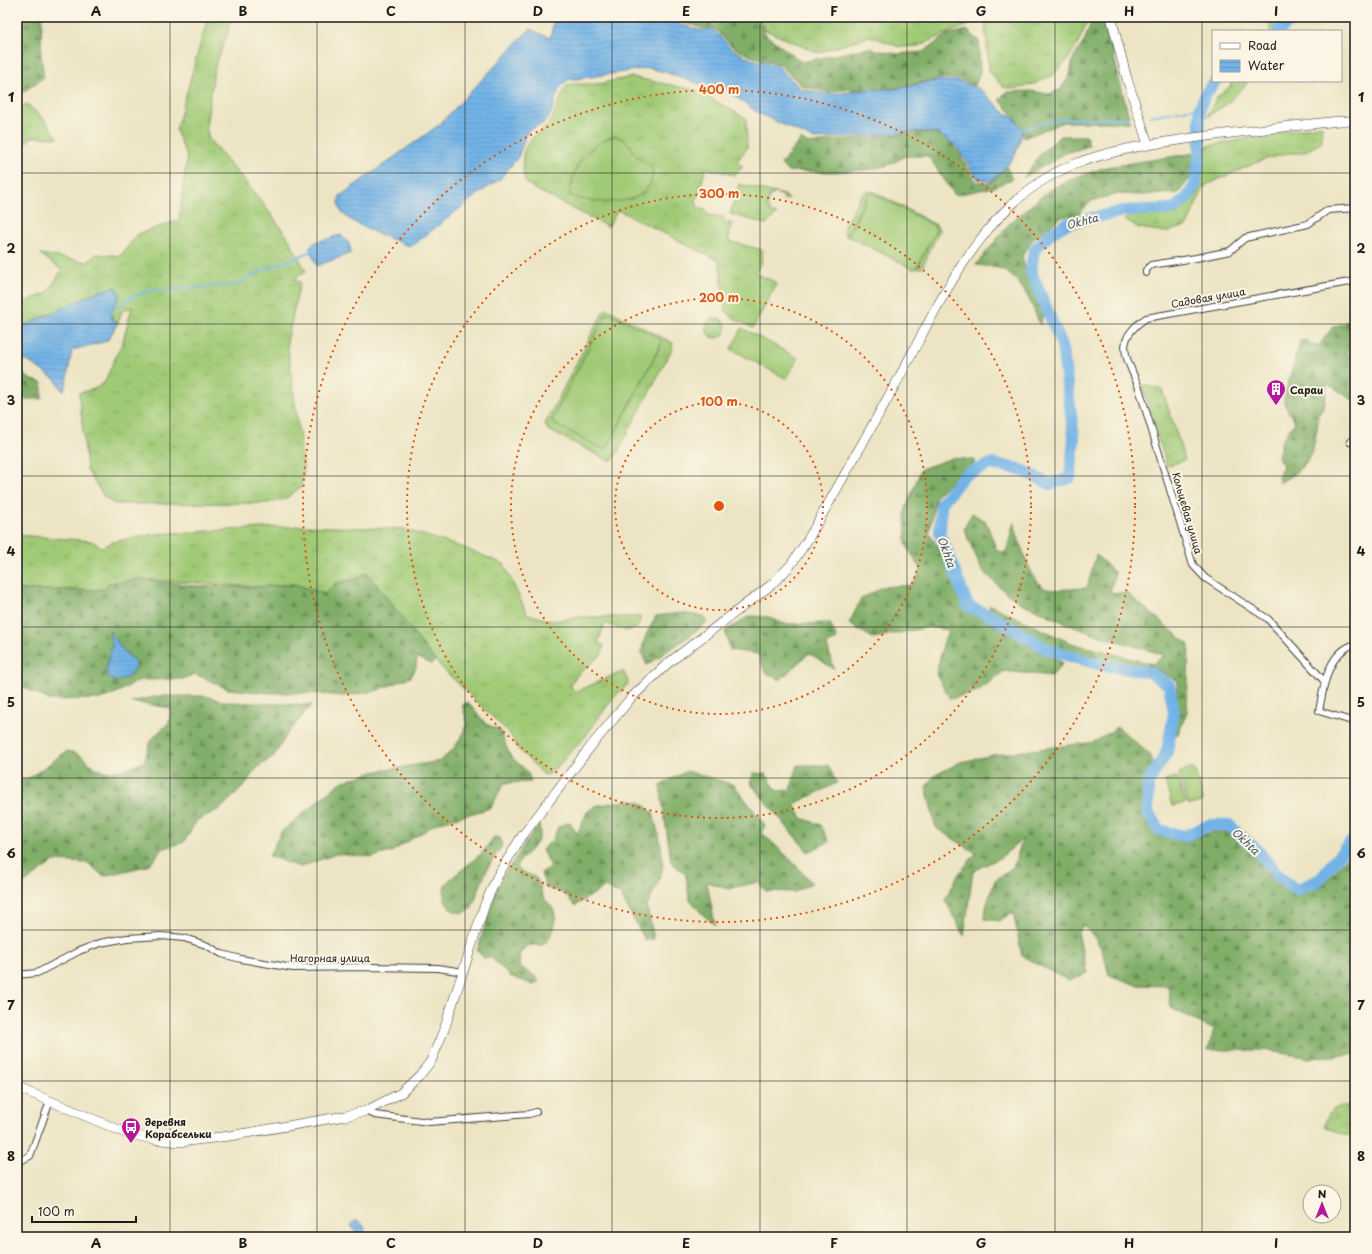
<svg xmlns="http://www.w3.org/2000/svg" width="1372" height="1254" font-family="'Playpen Sans',sans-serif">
<defs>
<pattern id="grass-tufts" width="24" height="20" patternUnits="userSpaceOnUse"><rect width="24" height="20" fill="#a0ca76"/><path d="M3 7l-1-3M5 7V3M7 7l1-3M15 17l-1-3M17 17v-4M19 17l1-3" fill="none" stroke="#89ad66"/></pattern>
<pattern id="forest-firs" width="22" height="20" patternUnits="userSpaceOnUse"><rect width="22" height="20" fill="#80ae67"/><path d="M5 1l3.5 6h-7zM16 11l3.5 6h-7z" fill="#688d54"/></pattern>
<pattern id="wetland-marsh" width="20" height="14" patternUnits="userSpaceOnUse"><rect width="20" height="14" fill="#a0ca76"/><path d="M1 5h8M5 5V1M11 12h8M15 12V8" fill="none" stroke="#89ad66"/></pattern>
<pattern id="water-rules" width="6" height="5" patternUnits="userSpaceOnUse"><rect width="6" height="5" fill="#72b3e7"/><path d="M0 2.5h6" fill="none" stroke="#6299c6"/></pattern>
</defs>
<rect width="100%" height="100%" fill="#fcf5e5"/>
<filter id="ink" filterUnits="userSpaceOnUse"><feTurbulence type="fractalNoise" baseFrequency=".025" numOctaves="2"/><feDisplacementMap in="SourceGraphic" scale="8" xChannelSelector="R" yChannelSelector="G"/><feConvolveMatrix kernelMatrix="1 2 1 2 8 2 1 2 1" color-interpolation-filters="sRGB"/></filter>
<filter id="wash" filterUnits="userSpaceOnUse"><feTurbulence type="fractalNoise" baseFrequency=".012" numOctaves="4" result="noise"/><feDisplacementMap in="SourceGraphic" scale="16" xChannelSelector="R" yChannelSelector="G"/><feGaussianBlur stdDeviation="0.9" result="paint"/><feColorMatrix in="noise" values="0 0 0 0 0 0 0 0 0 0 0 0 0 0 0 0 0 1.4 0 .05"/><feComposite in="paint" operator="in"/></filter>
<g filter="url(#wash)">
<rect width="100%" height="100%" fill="#ece4c3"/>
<path fill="url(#grass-tufts)" stroke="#5e7349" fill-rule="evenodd" d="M208,17H231L228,32L214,70L206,127L209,139L255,193L287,236L306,271L294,279L300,282L287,342L304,470L301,487L285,499L267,503L114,504L104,497L87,470L79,393L94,389L104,383L123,341L132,307L122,311L118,323L112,319L111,311L120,296L116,287L100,291L17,329V305L47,293L62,270L40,254L87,262L97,254L120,256L138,234L179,220L187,157L176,130Z
M758,17H1090L1077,45L1066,62L1053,75L1034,84L1015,89L1003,87L989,71L985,22L977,21L918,46L900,47L870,36L818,53L765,30Z
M1269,17H1286L1273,31H1270Z
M632,77L695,90L746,118L747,148L737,161L743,167L734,175L706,168L696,201L698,208L705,210L708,215L724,217L723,221L732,224L728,241L762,250L761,263L755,273L777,283L753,328C745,324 732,319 726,311C723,306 722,272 719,261L618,210L608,227L533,188L525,182C522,162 519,148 536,135C541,131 547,127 550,123C558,110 558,95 569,84H598Z
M1232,81H1249L1227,104L1207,117L1217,97L1229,88Z
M27,104L43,118L58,138L32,137L24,145L23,130L17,129V108Z
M1322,125L1321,143L1302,153H1288L1260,161L1206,185L1196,204L1187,226L1166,232L1139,228L1124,220L1131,214H1178L1199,192L1207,146Z
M739,184L784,195L789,199H783L784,196L774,193L773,195H770L767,208L770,209L769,212L777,214L766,224L730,214Z
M868,191L875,192L936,225L939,230L938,233L922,268H917L936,230L867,195L848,233L850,238L845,235L844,226L862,194Z
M607,309L673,343L672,349L614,459L610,461L548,430L545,424L603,312ZM605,316L662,343L607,448L603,449L554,423L552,420Z
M706 328a10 10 0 1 1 20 0a10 10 0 1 1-20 0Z
M1142,385L1162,389L1185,460L1167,466Z
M300,526L404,529L464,548L504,564L527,614L552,621L581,617H641L637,628L626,631L605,623L598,642L604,646L601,655L577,675L570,685L575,692L623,671L629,683L613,698L585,737L551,773L544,775L518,749L510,734L435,661L357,579L336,583L325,594L294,584L258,587L140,579L96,590H17V535L91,541L102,547L113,542L154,534Z"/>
<path fill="url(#forest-firs)" stroke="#4e6542" d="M17,17H42L41,55L44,77L23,92L17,91Z
M641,17H756L766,35L802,62L868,48L897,54L923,52L947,35L967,30L979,41L980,73L975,86L960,79L943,78L895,88L876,90L852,89L828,92L802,86L779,64L751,56L734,48L714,28C697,29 694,24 679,22C666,20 654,22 641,17Z
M1093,17H1104L1130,122H1064L1024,138C1020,121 1011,112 999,100L1006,92L1031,91L1049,94L1060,90L1070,75L1073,58L1084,42Z
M906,133C915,133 928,131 937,134C956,140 965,166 976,181L989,184L1007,167L1012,179L994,187L955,195L928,156H905L891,164L874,169L834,172L787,171L781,164L801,139L808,144C841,138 874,139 906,133Z
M1061,136H1086L1089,146L1066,153L1023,178L1043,151Z
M1195,153L1191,177L1178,193L1141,195L1118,194L1091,201L1079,214L1061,217L1033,239L1022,256L1027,276L1035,286L1044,311L1040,325C1032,304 1021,276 998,268C991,266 983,266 976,265L1009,224L1049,190L1079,176L1106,167Z
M1353,320L1349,329L1354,345L1347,352C1360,363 1355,386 1355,401C1345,397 1338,388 1327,384C1326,390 1326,397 1325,402C1323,407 1320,412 1319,417C1312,454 1315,463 1279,483L1278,476L1283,466L1278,457L1282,440L1295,422C1292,416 1286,409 1284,403C1283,397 1298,352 1300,341L1307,340L1311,344L1319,345L1333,327Z
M17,370L30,379L42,383V399H17Z
M952,458L975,460L973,467L962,471L936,496L929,533L948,564L963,607L1063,663L1052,676L1004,671L978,691L950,699L936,674L943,644L949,630L929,627L873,638L849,624L861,599L882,587L912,585L921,571L906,544L905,511L921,469Z
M972,513L986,522L997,551L1006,552L1014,522C1018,537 1031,585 1047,589C1054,591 1079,588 1087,588L1096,555L1115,573L1110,593H1127L1189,645L1187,712L1177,736V681L1151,666L1113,662L1050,646L989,611L990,605L1071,643L1153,664L1164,655L1081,630L1021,603L1006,593L982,570L964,529Z
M367,572L435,661L431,664L417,657L416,667L411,677L375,691L343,696L312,693H270L228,689L195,674L183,679L140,680L112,695L100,699L49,700L17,684V590H96L105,589L108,583L140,579L195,586L258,587L294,584L325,594L336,583L357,579Z
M679,613L704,616L707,622L694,633L647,665L641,652L646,635L656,616Z
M750,616L769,617L784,624L830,623L837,639L827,645L834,669L809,653L780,680L765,672L758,654L730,650L725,631Z
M159,696H205L227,702L312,705L287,734L274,756L256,769L244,786L220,809L197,820L184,842L162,849L153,861L146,866L103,876L88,863L54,861L17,889V782L31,777L67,751C85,754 83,761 96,768C111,777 130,767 144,762L151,740L169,722L171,708L130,702Z
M468,702L486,724L500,730L510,756L527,771L531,782L504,783L491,808L437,823L391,852L372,857L336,854L300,867L269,856L281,832L341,782L373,772L440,761L453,750L462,736L467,722L462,705Z
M1118,727L1149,754L1154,763L1145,781V813L1154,832L1186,842L1211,832H1228L1255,854L1271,875L1299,893L1323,885L1355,848V952L1349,956L1355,971V1054L1309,1058L1264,1050H1208L1214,1030L1171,1008L1168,986L1137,985L1109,975C1104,955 1100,939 1083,926L1078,932L1087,973L1069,981L1022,956L1013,912L999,921L985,919L986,907L995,880L1013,867L1023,839L1000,858L973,871L964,936L945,900L958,875L976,853L936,828L926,787L935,775L961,762L993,755L1094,742Z
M798,765H828L837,783L794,804L802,818L821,825L829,842L808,852L750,783L754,773L766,774L777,791L790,790Z
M687,771L734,785L765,825L762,833L792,861L812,883L795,892L766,891L758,882L728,889L707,882L715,925L702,914L689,898L686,875L671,862L660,785Z
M629,800L640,802L653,813L661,845L663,866L659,880L647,907L654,939L645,940L620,894L605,887L575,906L564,893L546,888L541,873L551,866L542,850L553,839L558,827L570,822L577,834L587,812L595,806Z
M539,824C545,848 522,850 517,868C523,873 531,874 536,878C541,883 540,890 543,896C545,901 552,905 554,911C558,924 552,937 543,945H530L520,952L519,965C525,972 534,973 539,981L534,985L510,976L491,958H484L477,951L500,880Z
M494,837L500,838L503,844L487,869L471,909L463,913C447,912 440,898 446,883L482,853Z"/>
<path fill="url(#wetland-marsh)" stroke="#5e7349" d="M1353,1105L1355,1106V1136L1343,1135L1324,1126C1328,1109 1336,1106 1353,1105Z"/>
<path fill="#a0ca76" stroke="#5e7349" d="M614,136C627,138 629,145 636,155C640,160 649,164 652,169C654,173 652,178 651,181C644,208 591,204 571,196C569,192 571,188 572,183C576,159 592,144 614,136Z
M869,193H872L935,226L936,230L915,270L848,236Z
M606,314H611L660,339L662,342L607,448L603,449L553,423L552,420Z
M742,328L798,358L787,379L731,349Z
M1190,768L1195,770L1203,798L1201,802L1190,805L1187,803L1179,773Z
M1177,777L1185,803L1172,806L1165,780Z"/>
<path fill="url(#water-rules)" stroke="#476882" d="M567,17H639L652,22H673L699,30L713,29L733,50L751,59L777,65L801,89L827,94L845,93L859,90L896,89L939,80L959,81L980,89L1004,112L1012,116L1023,129C1017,157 1011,163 990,182L977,178L956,146L937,133L912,131L880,135L813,139L758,113L724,88L700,84L671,74L649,68L577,79H569C551,93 559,101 549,117C545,124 535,127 528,130L518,157L500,179L474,197L411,247C395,240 350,225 341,211C338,205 339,201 340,196L439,125L530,29L550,38L554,20Z
M341,235L349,243L351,253L317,266L309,247L316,242Z
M116,287L120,296L111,311L112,319L118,323L107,341L72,350L66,385L63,391L55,379L26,360L17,362V329L100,291Z
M109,630L125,653L135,660C136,673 128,677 117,682L109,678L106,669L112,646Z
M356,1220C361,1222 365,1225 365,1232L357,1235L351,1225Z"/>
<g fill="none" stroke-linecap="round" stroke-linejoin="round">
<path stroke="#72b3e7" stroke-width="2" d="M1151,116L1200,107
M1023,129L1061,119L1129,118
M109,312L133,297L149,291L236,285L261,271L312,251"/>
<path stroke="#72b3e7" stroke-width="12" d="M1279,31L1294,17
M1216,81L1206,93L1200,107V152L1195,185L1187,198L1173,209L1123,211L1066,224L1050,234L1034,250L1031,272L1062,345L1074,438L1070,478L1050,484L1019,469L991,464L964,475L941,504L940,534L968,606L993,617L1049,650L1102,665L1150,672L1169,685L1174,712L1167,752L1148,783V813L1159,830L1185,836L1209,825H1229L1259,852L1277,875L1296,890L1319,880L1344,849L1355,838"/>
</g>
</g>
<g filter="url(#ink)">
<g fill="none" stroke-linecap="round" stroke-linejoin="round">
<defs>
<path id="street" d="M1146,273V270L1151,265L1196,258L1230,251L1245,238L1308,224L1328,210L1355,208
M1350,442L1355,440
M1355,644C1327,653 1324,686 1319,711L1355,722
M1325,682L1268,619L1205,578L1193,565L1139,388C1127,357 1112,341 1146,318L1355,281
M17,975L37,973L79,951L100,943L127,938L161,936L184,938L206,945L222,954L241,959L293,968L366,967L438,968L464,972
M366,1111L375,1115L429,1122L529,1114L536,1112
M17,1160H22L30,1156L50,1101"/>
<path id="secondary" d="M1111,17L1127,79L1148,144
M17,1087L126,1133L152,1139L180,1142L229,1136L345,1116L366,1111L401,1093L420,1075L431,1061L444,1030L485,904L497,877L520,839L591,746L631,698L667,664L771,585L790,566L807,541C837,489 866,437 895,385C939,306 980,204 1070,166C1109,150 1151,144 1193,138C1242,131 1291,126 1340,121H1355"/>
</defs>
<use href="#street" stroke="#3b3a35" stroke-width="8"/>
<use href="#secondary" stroke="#3b3a35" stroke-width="10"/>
<use href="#street" stroke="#fff" stroke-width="6"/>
<use href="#secondary" stroke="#fff" stroke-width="9"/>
</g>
</g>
<path fill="none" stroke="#1c1c1c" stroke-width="1" stroke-opacity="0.55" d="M170,17V1237M317,17V1237M465,17V1237M612,17V1237M760,17V1237M907,17V1237M1055,17V1237M1202,17V1237M17,173H1355M17,324H1355M17,476H1355M17,627H1355M17,778H1355M17,930H1355M17,1081H1355"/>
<g fill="none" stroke="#de560d" stroke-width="2" stroke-dasharray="2 4">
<circle cx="719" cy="506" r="104"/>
<circle cx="719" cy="506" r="208"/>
<circle cx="719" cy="506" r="312"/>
<circle cx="719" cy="506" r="416"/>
</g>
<defs>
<symbol id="building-pin" viewBox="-11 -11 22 30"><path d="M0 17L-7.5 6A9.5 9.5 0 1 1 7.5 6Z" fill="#b5179e" stroke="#fcf5e5"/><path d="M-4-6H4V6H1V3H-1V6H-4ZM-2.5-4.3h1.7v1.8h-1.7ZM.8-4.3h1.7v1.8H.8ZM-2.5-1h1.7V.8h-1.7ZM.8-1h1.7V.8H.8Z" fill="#fff"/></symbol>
<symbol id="bus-pin" viewBox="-11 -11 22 30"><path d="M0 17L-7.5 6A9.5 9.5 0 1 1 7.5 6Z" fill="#b5179e" stroke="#fcf5e5"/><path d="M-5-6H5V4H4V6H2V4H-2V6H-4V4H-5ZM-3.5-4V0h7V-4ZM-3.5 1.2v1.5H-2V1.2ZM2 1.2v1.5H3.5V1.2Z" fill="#fff"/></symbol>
</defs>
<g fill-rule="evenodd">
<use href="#building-pin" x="1265" y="378" width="22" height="30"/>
<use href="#bus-pin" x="120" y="1116" width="22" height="30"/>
</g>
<g text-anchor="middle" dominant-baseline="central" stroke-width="4" stroke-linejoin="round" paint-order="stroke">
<g font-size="10" fill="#1c1c1c" stroke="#fcf5e5">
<text transform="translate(1208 297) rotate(-10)">Садовая улица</text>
<text transform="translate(1188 513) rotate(74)">Кольцевая улица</text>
<text x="330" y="957">Нагорная улица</text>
</g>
<g font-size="10" font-weight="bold" fill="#1c1c1c" stroke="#fcf5e5" text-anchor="start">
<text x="1290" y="389">Сараи</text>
<text x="145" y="1121">деревня<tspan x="145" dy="12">Корабсельки</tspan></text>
</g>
<g font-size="11" font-style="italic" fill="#3e586d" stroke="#fcf5e5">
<text transform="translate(1082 221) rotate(-15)">Okhta</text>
<text transform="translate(947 552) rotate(70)">Okhta</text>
<text transform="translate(1246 841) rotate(43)">Okhta</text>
</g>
</g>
<circle cx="719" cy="506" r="6" fill="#de560d" stroke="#fcf5e5" stroke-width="2"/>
<g font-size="12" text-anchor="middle" font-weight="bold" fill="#de560d" stroke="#fcf5e5" stroke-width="4" stroke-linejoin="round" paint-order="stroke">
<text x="719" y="94">400 m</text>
<text x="719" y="198">300 m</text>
<text x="719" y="302">200 m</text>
<text x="719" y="406">100 m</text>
</g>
<rect width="1372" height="1254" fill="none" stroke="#fcf5e5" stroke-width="44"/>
<rect x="1212" y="30" width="130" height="52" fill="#fcf5e5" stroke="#a29e95"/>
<rect x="1220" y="43" width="20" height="6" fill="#ffffff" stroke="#a29e95"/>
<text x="1248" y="50" font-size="12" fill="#1c1c1c">Road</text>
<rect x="1220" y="60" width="20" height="12" fill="url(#water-rules)" stroke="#a29e95"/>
<text x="1248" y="70" font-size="12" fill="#1c1c1c">Water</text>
<g transform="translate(1322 1204)"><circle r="19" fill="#fcf5e5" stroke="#a29e95"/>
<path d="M0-3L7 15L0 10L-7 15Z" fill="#b5179e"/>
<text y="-6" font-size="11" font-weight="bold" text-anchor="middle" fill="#1c1c1c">N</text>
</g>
<path d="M32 1216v6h104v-6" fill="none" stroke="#1c1c1c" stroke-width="2"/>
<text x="38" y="1216" font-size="12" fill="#1c1c1c" stroke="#fcf5e5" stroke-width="3" paint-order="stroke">100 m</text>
<rect x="22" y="22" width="1328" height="1210" fill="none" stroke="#1c1c1c" stroke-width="1.5"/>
<g font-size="13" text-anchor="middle" font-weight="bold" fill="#1c1c1c">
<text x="96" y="16">A</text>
<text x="243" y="16">B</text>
<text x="391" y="16">C</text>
<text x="538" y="16">D</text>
<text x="686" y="16">E</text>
<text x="834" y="16">F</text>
<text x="981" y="16">G</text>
<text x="1129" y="16">H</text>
<text x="1276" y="16">I</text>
<text x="11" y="102">1</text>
<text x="1361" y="102">1</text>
<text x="11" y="253">2</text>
<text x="1361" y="253">2</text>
<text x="11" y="405">3</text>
<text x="1361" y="405">3</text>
<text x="11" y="556">4</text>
<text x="1361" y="556">4</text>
<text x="11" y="707">5</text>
<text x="1361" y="707">5</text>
<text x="11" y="858">6</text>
<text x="1361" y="858">6</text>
<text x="11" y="1010">7</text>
<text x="1361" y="1010">7</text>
<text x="11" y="1161">8</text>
<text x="1361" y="1161">8</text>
<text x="96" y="1248">A</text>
<text x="243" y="1248">B</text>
<text x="391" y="1248">C</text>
<text x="538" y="1248">D</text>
<text x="686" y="1248">E</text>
<text x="834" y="1248">F</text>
<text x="981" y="1248">G</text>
<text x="1129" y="1248">H</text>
<text x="1276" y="1248">I</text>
</g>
</svg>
